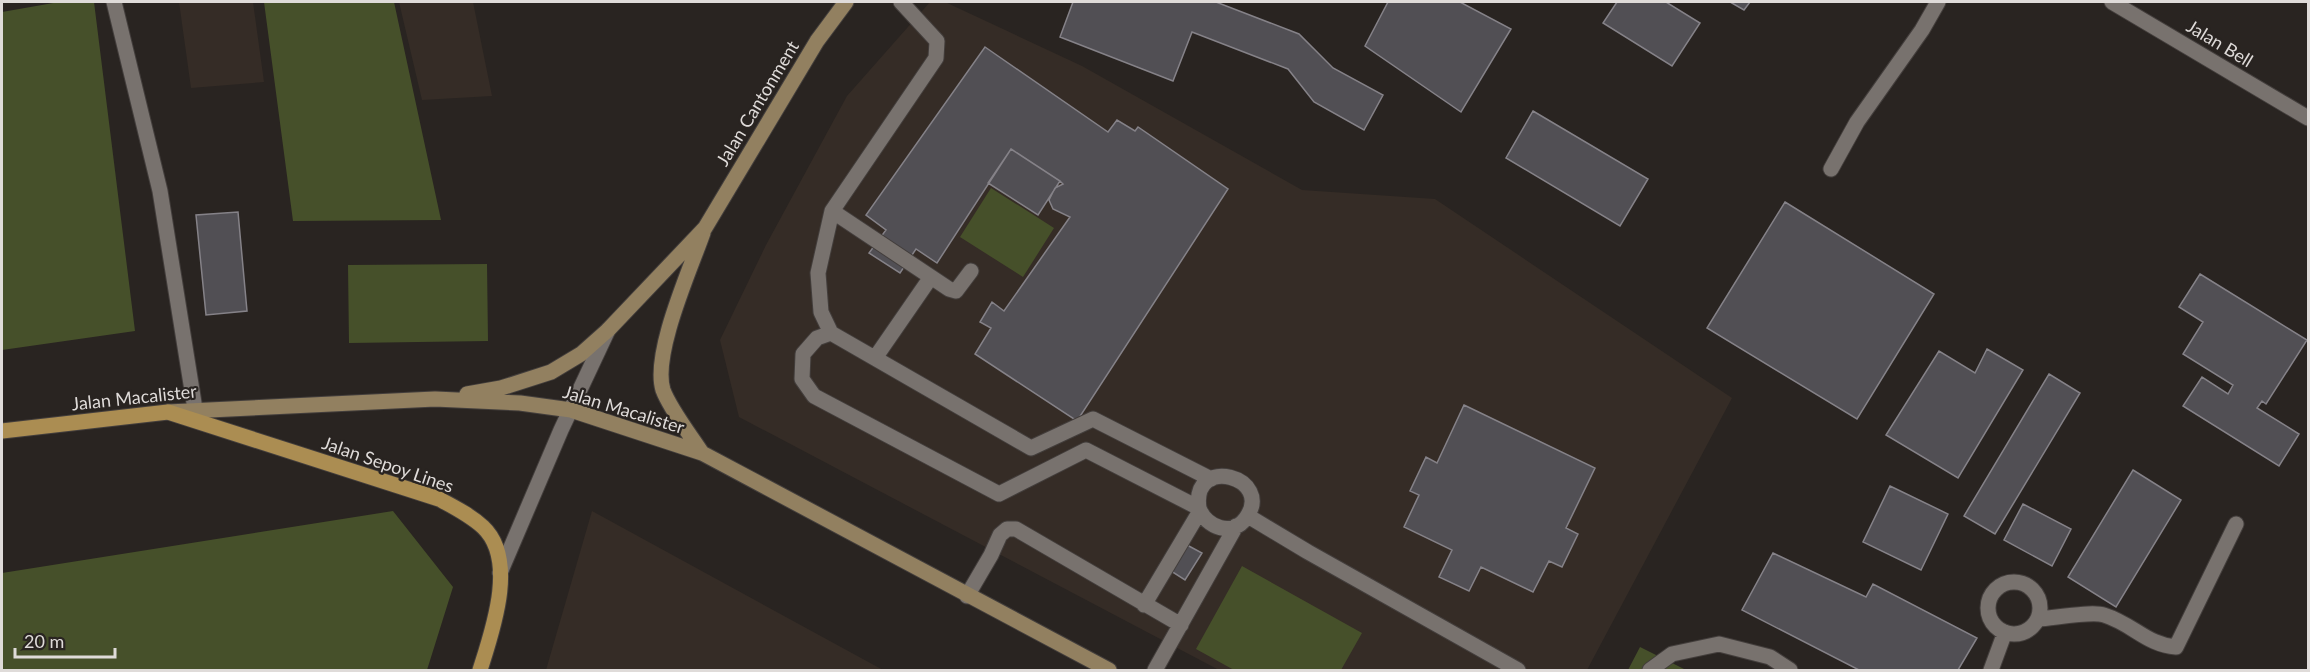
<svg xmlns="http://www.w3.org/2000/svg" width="2310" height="672" font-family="Lato,sans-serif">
<rect width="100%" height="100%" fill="#292421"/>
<path fill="#352c26" d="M179,2H253L264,82L191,88Z
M399,2H473L492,96L422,100Z
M930,2H945L1082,66L1302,190L1435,199L1732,398L1587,670H1219L739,417L720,340L766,245L847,96Z
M592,511L883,670H546Z"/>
<path fill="#46502a" d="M59,2H94L135,331L2,350V12Z
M264,2H394L441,220L293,221Z
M991,188L1054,228L1023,277L960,237Z
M487,264L488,341L349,343L348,265Z
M393,511L453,587L427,670H2V573Z
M1242,566L1362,633L1341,670H1234L1196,649Z
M1640,647L1686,670H1628Z"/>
<path fill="#514f54" stroke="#858288" stroke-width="1.5" d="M1073,2H1216L1299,34L1333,68L1383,95L1364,130L1314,102L1288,69L1192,32L1173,81L1060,37Z
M1388,2H1460L1511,29L1461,112L1365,46Z
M1617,2H1666L1700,23L1672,66L1603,23Z
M1730,2H1750L1744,10Z
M985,47L1108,132L1117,120L1135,131L1138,127L1228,189L1077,421L975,354L991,328L980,322L992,302L1004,311L1070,217L1053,209L1049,200L1055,188L1063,184L1060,181L1011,149L937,263L916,249L900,273L869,253L886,230L866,215Z
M1533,111L1648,179L1620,226L1506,158Z
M1011,149L1060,181L1038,215L988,183Z
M1785,202L1934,294L1857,419L1707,328Z
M238,212L247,311L206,315L196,215Z
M2200,274L2307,340L2266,404L2262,401L2257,408L2299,434L2279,466L2183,406L2202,377L2228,394L2233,385L2183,354L2203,322L2179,307Z
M1987,349L2023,370L1958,478L1886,435L1939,351L1975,373Z
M2049,374L2080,393L1995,534L1964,516Z
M1464,405L1595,468L1566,528L1578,534L1562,567L1549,561L1533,592L1481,567L1469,591L1439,577L1452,550L1404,527L1419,495L1410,491L1426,457L1437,463Z
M2133,470L2181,500L2116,607L2068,577Z
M1890,486L1948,514L1921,570L1863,542Z
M2023,504L2071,529L2052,566L2004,540Z
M1187,545L1202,553L1185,580L1171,571Z
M1773,553L1866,597L1873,584L1977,638L1958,670H1859L1742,610Z"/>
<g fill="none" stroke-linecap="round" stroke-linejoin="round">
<defs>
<path id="service" d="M114,2L160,191L195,409
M832,211L931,277
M831,333L821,312L818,273L832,211L936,58L937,41L901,2
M875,358L931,277L949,289L956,291L971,271
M1199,508C1191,454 1275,477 1246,518C1233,537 1206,528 1199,508L1086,450L999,494L814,396L802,379L803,354L817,338L831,333L1031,448L1093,419L1211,479
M1248,516L1308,552L1518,670
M500,573L561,430L608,330
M1988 608a26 26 0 1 1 52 0a26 26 0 1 1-52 0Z
M967,596L991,555L1000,535L1007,529H1016L1181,625
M1144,605L1200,511
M2038,619C2054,618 2092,611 2104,615C2133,624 2147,645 2176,647L2236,524
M1155,670L1236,526
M1650,670L1672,654L1719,644L1770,657L1790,670
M1991,670L2005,632"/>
<path id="minor" d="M2112,2L2308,118
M1831,169L1857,122L1922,30L1938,2"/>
<path id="secondary" d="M467,394L501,388L551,372L581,354L608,330L705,228L817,41L846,2
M168,412L435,399L520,403L571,410L702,453L1109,670
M702,453C691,436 670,409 663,390C652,354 690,270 703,233"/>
<path id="primary" d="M2,431L168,412L439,499C454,507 470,515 483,527C518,560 492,632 480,670"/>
</defs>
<use href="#service" stroke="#433e3c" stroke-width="17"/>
<use href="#minor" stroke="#433e3c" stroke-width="17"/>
<use href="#secondary" stroke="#433e3c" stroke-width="17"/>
<use href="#primary" stroke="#433e3c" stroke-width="17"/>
<use href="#service" stroke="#78726e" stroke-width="15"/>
<use href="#minor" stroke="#78726e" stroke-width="15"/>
<use href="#secondary" stroke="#928060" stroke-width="15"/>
<use href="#primary" stroke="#ab8d52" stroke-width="15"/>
</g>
<g text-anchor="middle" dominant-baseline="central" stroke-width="4.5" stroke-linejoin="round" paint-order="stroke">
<g font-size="18" fill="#dfdbd9" stroke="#292421">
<text transform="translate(2220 43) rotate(31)">Jalan Bell</text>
<text transform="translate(757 103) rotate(-59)">Jalan Cantonment</text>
<text transform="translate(134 397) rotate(-6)">Jalan Macalister</text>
<text transform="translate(624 409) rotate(17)">Jalan Macalister</text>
<text transform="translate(388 464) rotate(19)">Jalan Sepoy Lines</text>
</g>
</g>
<rect width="2310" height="672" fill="none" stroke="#dfdbd9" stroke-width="6"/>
<path d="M15 648v9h100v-9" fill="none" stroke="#dfdbd9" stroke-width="3"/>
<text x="24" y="648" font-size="18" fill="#dfdbd9" stroke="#292421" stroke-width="4.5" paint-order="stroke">20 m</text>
</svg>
